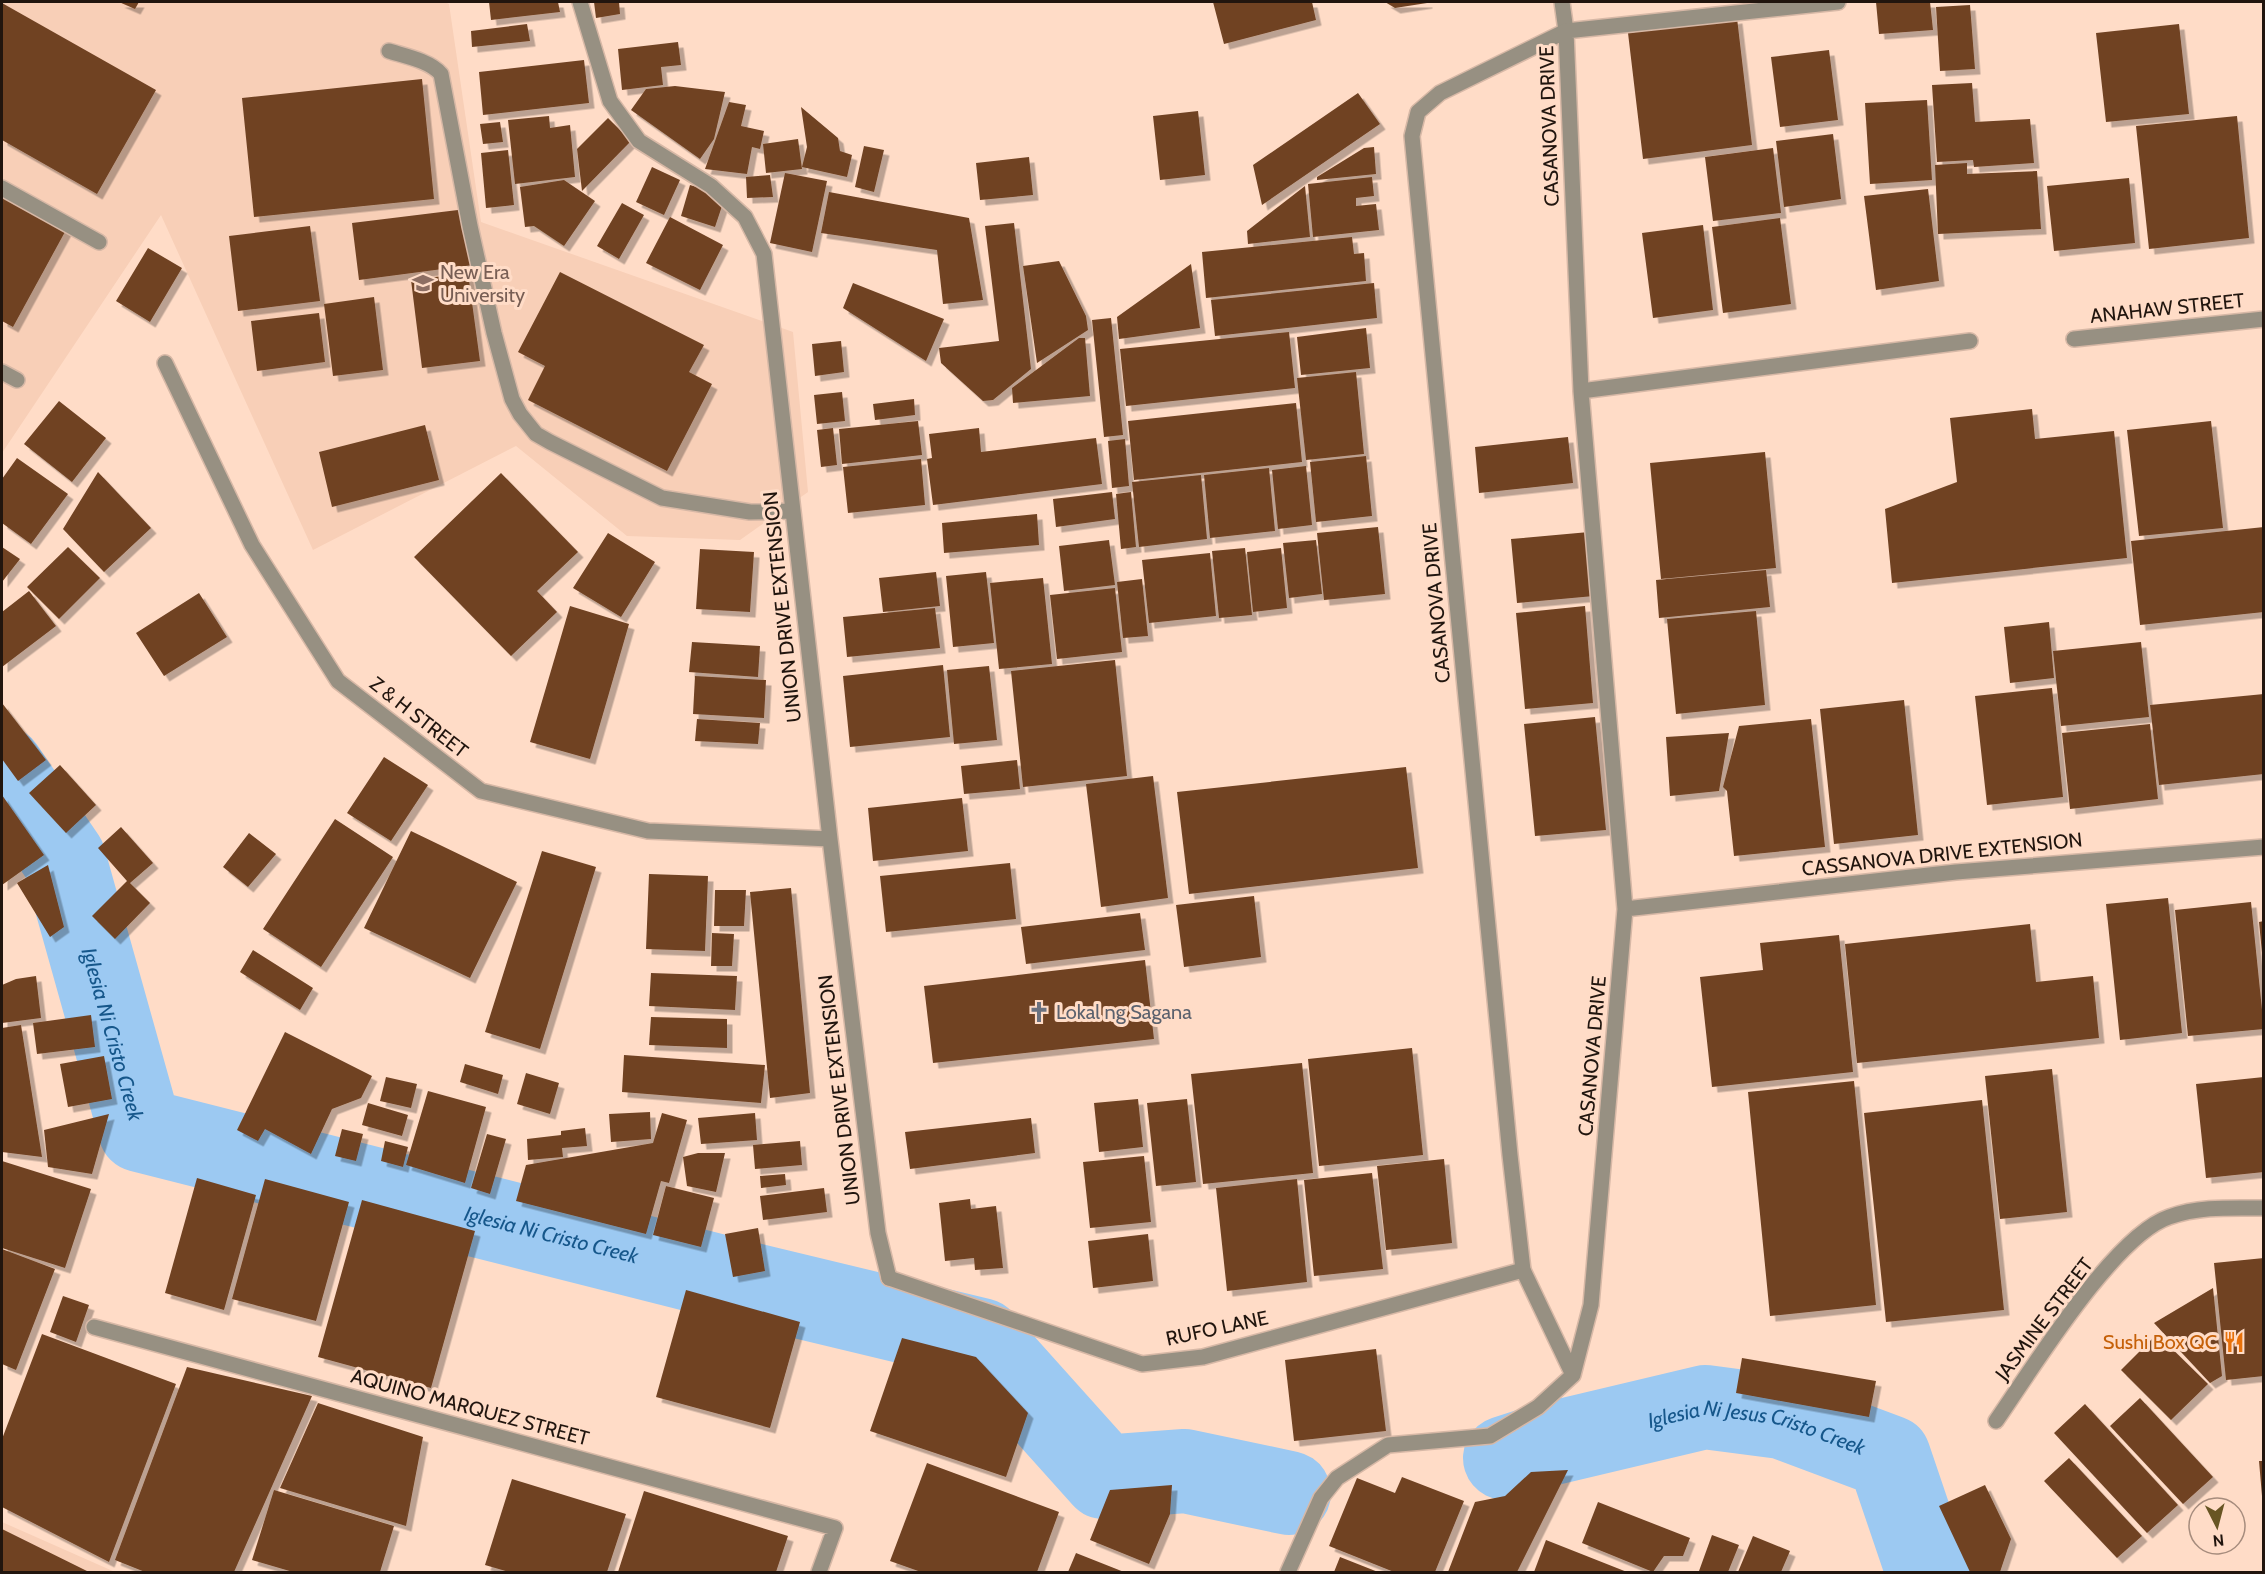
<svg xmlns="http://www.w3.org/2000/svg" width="2265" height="1574" font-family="Cabin,sans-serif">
<defs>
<filter id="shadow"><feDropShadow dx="5.5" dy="5.5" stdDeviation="0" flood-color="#0004"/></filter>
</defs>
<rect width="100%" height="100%" fill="#ffdcc7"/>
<path fill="#f8cfb7" d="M2,2H445L449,4L481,222L793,332L808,492L740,540L627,536L516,446L313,550L161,215L2,453Z
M2,1522L115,1572H2Z"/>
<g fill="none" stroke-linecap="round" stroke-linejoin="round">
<g stroke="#9cc9f2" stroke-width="84">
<path id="s1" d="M2,768L64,859L140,1130L765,1288L981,1340L1104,1477L1185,1471L1289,1493"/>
<path id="s2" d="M1505,1458L1545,1445L1705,1407L1782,1417L1889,1457L1928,1572"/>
</g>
</g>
<path fill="#6f4224" filter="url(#shadow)" d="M119,2H139L135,9Z
M489,2H558L560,12L491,20Z
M594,2H619L620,14L596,18Z
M1213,2H1312L1316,20L1224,44Z
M1385,2H1427V3L1395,8Z
M1876,2H1930L1933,30L1879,34Z
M2,3L156,90L97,194L2,140Z
M1970,5L1975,69L1940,71L1936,7Z
M1737,18L1752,145L1643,159L1628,33Z
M527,24L530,41L472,47L471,31Z
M2179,24L2189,114L2106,122L2096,33Z
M678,42L681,65L661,67L663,85L622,90L618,49Z
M1829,50L1838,120L1780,127L1771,57Z
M584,60L589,103L483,115L479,72Z
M422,79L434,199L254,217L242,98Z
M1972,83L1975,122L2030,119L2034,163L1974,167L1973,160L1937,162L1932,85Z
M675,86L725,92L714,139L700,159L631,110L646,89Z
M1358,93L1380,124L1262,205L1253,165Z
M1927,100L1932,180L1870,184L1865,103Z
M729,102L746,105L741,126L764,131L760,149L752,147L747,174L705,169Z
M801,107L838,138L840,151L852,155L847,177L802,167L807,147Z
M1198,111L1205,175L1160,180L1153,116Z
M549,116L550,128L570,125L575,177L515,184L508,120Z
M2237,116L2249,238L2149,249L2136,126Z
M608,118L631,141L582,191L577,149Z
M500,122L503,142L483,144L480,124Z
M1833,134L1841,199L1784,207L1776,141Z
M798,139L802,169L766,173L763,144Z
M864,146L884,150L874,192L855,187Z
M1374,147L1376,174L1317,180V177L1364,148Z
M1773,148L1781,213L1713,221L1705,157Z
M508,150L514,205L486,208L481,153Z
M1029,157L1033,195L980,200L976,163Z
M1967,163V174L2037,171L2041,229L1938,234L1935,165Z
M652,167L680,180L664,215L636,202Z
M785,173L827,181L812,252L770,243Z
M770,175L773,197L747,198L746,177Z
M1372,177L1374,196L1356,198V206L1376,204L1379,230L1313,237L1308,184Z
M2129,178L2135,243L2054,251L2047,186Z
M564,180L595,201L564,246L534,226L525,227L520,187Z
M690,185L700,188L722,206L715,227L681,216Z
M1305,186L1310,237L1248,244L1247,231Z
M1928,189L1939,281L1876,290L1864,196Z
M829,192L969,218L983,300L943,304L937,250L821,233Z
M2,196L66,230L13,327L2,321Z
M622,203L644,215L619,259L597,246Z
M466,209L473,265L359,280L352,223Z
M670,217L723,245L700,290L646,263Z
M1780,218L1791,304L1723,313L1712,227Z
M1014,223L1031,369L993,400L983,401L941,363L939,348L999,341L985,226Z
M1703,225L1713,310L1653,318L1642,233Z
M310,226L320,301L238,311L229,236Z
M1352,237L1354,254L1364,253L1366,281L1206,298L1202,252Z
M148,248L182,268L150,322L116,301Z
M1059,261L1086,316L1088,330L1037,363L1023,266Z
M1191,264L1200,328L1119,339L1117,317Z
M560,272L704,345L689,372L712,384L667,471L528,400L545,366L518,352Z
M468,273L480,361L422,368L411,280Z
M853,283L944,319L926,361L843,308Z
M1374,283L1377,318L1215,336L1211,300Z
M374,297L383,370L333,376L324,304Z
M319,313L325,362L257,371L251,321Z
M1111,318L1123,435L1104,437L1092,320Z
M1366,328L1370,368L1301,375L1297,337Z
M1289,332L1295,388L1126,406L1120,349Z
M1079,338H1085L1090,396L1013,403L1012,388Z
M841,341L844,372L815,376L812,344Z
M1356,372L1364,454L1306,460L1297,378Z
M842,392L845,421L817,424L814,395Z
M914,399L915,415L875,420L873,404Z
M59,401L106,438L72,482L24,444Z
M1296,403L1302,462L1134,480L1128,421Z
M2032,409L2035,439L2114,431L2127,558L1892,583L1885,509L1957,482L1950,418Z
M918,421L922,455L842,464L839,429Z
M2211,421L2223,528L2139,536L2127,430Z
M425,425L439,480L332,507L319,452Z
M833,428L837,465L821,467L817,430Z
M979,428L981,452L1096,438L1102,484L933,505L927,459L932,458L929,434Z
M1568,437L1573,483L1479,493L1475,447Z
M1125,439L1129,486L1112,488L1108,441Z
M1765,452L1776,568L1661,579L1650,463Z
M1366,456L1372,516L1316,522L1310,462Z
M17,458L68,494L31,544L2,523V479Z
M921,459L925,505L848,513L843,467Z
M1306,466L1312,525L1278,529L1272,470Z
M1269,468L1275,531L1210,538L1204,475Z
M98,472L151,528L104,572L63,529Z
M501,473L578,552L537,591L557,612L511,656L414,557Z
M1201,475L1207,539L1139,547L1132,482Z
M1112,492L1115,519L1056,527L1053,499Z
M1131,492L1136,547L1121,549L1116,494Z
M1037,514L1039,545L944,553L942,523Z
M1378,527L1385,594L1324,600L1317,533Z
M2264,527V612L2140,625L2131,541Z
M1589,532L1594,596L1517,603L1511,539Z
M608,533L655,562L621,617L573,588Z
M1109,540L1115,585L1064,591L1059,546Z
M1316,540L1322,594L1289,598L1283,543Z
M2,547L20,559L2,582Z
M68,547L100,578L59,619L27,587Z
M1245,548L1252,615L1219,618L1212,551Z
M1281,548L1287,608L1253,612L1247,552Z
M700,549L754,552L750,612L696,609Z
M1210,553L1216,616L1149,623L1142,560Z
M1766,570L1770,607L1659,618L1656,580Z
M936,572L940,606L883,612L879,578Z
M986,572L994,643L953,647L946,576Z
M1043,578L1052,664L999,669L990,583Z
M1142,579L1148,636L1123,638L1117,582Z
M1115,588L1122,652L1057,659L1050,595Z
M29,591L56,626L2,667V612Z
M199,593L227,637L164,676L136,633Z
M570,606L629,624L590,759L530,742Z
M1585,606L1593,703L1525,709L1516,613Z
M935,608L940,648L847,657L843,617Z
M1756,611L1765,705L1676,714L1667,619Z
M2049,622L2054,678L2010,683L2004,627Z
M692,642L760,646L758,677L689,672Z
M2141,642L2149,717L2061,726L2053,651Z
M1115,660L1127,776L1023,787L1011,671Z
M943,665L950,737L850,747L843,676Z
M989,666L997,740L954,744L947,670Z
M695,676L766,680L764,718L693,714Z
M2052,688L2063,797L1987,805L1975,696Z
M2264,694V774L2159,785L2150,705Z
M1904,700L1918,835L1834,844L1820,709Z
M2,703L46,760L18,781L2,759Z
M1595,717L1606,830L1535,836L1524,724Z
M697,719L760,723L758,744L695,741Z
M1811,719L1825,847L1734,856L1727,791L1723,787L1739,726Z
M2150,724L2158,799L2070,809L2062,733Z
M1729,733L1719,791L1670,796L1666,737Z
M384,757L428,785L391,841L347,813Z
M1017,760L1020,789L964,794L961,766Z
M60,765L96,805L66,833L29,793Z
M1406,767L1418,868L1189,894L1177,792Z
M1153,776L1168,898L1101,907L1086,784Z
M2,795L44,855L2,885Z
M962,798L968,851L873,861L868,808Z
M335,819L393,857L321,967L263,929Z
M121,827L153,863L130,883L150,903L115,939L92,916L127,881L98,848Z
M411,831L517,882L470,978L364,928Z
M249,833L276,854L248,887L223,867Z
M542,851L596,867L540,1049L485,1032Z
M1010,863L1016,919L886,932L880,876Z
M48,865L64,927L50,937L17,883Z
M649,874L708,876L705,951L646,949Z
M791,888L810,1093L770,1098L750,892Z
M715,890H746L744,926H714Z
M1254,896L1261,957L1184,967L1176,905Z
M2168,898L2182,1033L2120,1040L2106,904Z
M2251,902L2264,1029L2188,1036L2175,910Z
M1140,913L1145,950L1026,964L1021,927Z
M2264,921V953H2262L2259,922Z
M2030,924L2036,982L2093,976L2099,1038L1857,1063L1845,944Z
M712,933L734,934L732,966H711Z
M1839,935L1853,1072L1712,1087L1700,977L1763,970L1760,943Z
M253,950L313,988L300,1010L240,972Z
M1145,960L1154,1039L933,1063L924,986Z
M651,973L737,976L735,1010L649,1006Z
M36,976L41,1018L2,1023V985L16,979Z
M91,1015L95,1047L37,1054L33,1023Z
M651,1017L727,1019V1048L649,1045Z
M21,1025L42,1157L2,1152V1028Z
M285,1032L372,1076L361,1098L332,1109L311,1154L265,1129L258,1141L237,1130Z
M1412,1048L1423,1155L1319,1166L1308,1059Z
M624,1055L765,1065L761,1103L622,1092Z
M104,1056L112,1099L68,1107L60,1064Z
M1302,1063L1313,1173L1203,1184L1191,1074Z
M465,1064L503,1075L498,1094L460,1082Z
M2052,1069L2067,1212L2000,1219L1985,1076Z
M526,1073L559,1083L550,1114L517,1104Z
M386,1077L417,1084L411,1108L380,1101Z
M2264,1077V1172L2206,1178L2196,1084Z
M1854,1081L1876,1305L1770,1316L1748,1092Z
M428,1091L486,1107L465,1183L406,1165Z
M1138,1099L1143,1147L1099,1152L1094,1103Z
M1187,1099L1196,1182L1156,1186L1147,1103Z
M1982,1100L2004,1310L1886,1322L1864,1113Z
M368,1103L408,1115L402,1136L362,1125Z
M650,1112L651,1139L611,1142L609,1114Z
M662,1113L687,1120L669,1183L661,1181L646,1234L516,1201L526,1165L653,1143Z
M755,1113L757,1140L701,1144L698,1118Z
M109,1114L92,1174L48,1167L44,1130Z
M1031,1118L1035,1153L910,1169L905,1132Z
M585,1128L587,1146L562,1148L563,1157L528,1160L527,1139L561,1135V1131Z
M342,1129L363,1134L356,1161L335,1156Z
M487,1134L506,1139L490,1194L471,1188Z
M385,1141L408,1147L403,1167L381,1161Z
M800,1141L802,1165L755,1169L753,1145Z
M698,1153H725L716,1192L687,1186L683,1157Z
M1144,1156L1151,1222L1090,1228L1083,1162Z
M1444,1159L1452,1243L1386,1250L1377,1166Z
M2,1161L91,1189L65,1268L2,1248Z
M1372,1173L1383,1269L1314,1276L1304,1180Z
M785,1174L786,1185L761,1188L760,1176Z
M197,1178L256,1195L224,1310L165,1293Z
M265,1179L349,1202L316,1321L232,1299Z
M1297,1179L1307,1282L1227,1291L1216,1188Z
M666,1186L714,1198L701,1247L653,1235Z
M824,1188L827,1212L763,1220L760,1196Z
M970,1199L971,1209L996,1206L1003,1268L975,1270L974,1258L945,1261L939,1203Z
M362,1200L475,1231L431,1388L318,1357Z
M758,1228L765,1271L733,1277L725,1234Z
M1148,1234L1153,1281L1093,1288L1088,1241Z
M2,1249L55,1269L16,1370L2,1364Z
M2264,1258V1376L2226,1380L2214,1263Z
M2213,1288L2222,1376L2210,1383L2154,1323Z
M686,1290L800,1322L770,1428L656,1397Z
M63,1296L89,1305L76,1342L50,1332Z
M42,1334L176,1384L109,1562L2,1507V1439Z
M2157,1334L2208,1384L2171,1420L2121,1370Z
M902,1338L976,1357L1028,1413L1006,1477L870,1431Z
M1376,1349L1386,1431L1294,1441L1285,1360Z
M1742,1358L1876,1381L1869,1417L1736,1393Z
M187,1367L312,1396L234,1572H145L115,1560Z
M2140,1398L2213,1477L2183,1504L2110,1426Z
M318,1403L423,1437L406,1526L280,1488Z
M2085,1404L2178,1505L2147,1533L2054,1433Z
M2069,1458L2142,1536L2117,1558L2044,1481Z
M2259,1461H2264V1496H2262Z
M927,1463L1059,1512L1037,1572H921L890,1561Z
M1568,1470L1517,1572H1448L1475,1502L1505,1496L1531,1472Z
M1402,1477L1464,1501L1435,1572H1394L1329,1546L1357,1478L1395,1493Z
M512,1479L626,1514L607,1572H509L485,1565Z
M1172,1485L1170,1514L1149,1564L1090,1540L1110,1490Z
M1985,1485L2011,1539L2000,1572H1970L1939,1506Z
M274,1490L394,1526L380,1572H293L252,1560Z
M644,1491L788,1536L776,1572H618Z
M1598,1502L1690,1538L1683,1556H1664L1653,1572L1582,1543Z
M2,1529L89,1572H2Z
M1712,1535L1739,1545L1728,1572L1699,1571Z
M1753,1536L1790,1551L1781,1572H1738Z
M1546,1540L1627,1572H1534Z
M1076,1553L1124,1572H1068Z
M1340,1557L1378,1572H1334Z"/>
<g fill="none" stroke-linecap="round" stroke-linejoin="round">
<defs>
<path id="service" d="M1562,2L1566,31
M2,188L99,242
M2,372L17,380
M889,1278L1142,1364L1203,1357L1523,1270"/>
<path id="minor" d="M580,2L610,101L639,141L711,186L745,217L764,254L830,839L878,1233L889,1278
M389,51C405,56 430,61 441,74L470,226L494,333L512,399L520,414L536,434L550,442L662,498L750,512L792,511
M2074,339L2264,319
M165,363L252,545L338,681L481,791L648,831L830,839
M1581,391L1970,341
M1625,909L1956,872L2264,847
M94,1327L835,1528L819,1572
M1573,1375L1523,1270L1510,1155L1412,136L1418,112L1440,93L1566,31L1838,2
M1996,1421C2031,1371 2113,1236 2169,1217C2200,1206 2231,1208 2264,1208
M1288,1572L1321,1498L1337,1478L1388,1445L1490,1436L1538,1407L1573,1375L1591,1305L1625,909L1581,391L1566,31"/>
</defs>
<use href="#service" stroke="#d7b8a6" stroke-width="18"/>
<use href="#minor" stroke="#d7b8a6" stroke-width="18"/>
<use href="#service" stroke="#979082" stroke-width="15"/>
<use href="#minor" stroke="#979082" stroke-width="15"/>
</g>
<defs>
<symbol id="university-bare" viewBox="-9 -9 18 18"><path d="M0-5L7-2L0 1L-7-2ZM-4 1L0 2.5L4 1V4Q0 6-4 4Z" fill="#8d6e63" stroke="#ffdcc7" stroke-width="2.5" paint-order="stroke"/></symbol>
<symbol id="church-bare" viewBox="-9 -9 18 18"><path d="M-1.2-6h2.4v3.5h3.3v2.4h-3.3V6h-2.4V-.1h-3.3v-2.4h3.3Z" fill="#6b7280" stroke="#ffdcc7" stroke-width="2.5" paint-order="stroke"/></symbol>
<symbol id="restaurant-bare" viewBox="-9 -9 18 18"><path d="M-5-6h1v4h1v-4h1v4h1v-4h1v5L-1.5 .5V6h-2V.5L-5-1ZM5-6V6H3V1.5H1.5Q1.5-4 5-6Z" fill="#e8710a" stroke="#ffdcc7" stroke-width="2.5" paint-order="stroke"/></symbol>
</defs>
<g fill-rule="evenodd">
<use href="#university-bare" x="408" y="268" width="30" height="30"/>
<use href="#church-bare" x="1024" y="997" width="30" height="30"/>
<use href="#restaurant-bare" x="2219" y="1327" width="30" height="30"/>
</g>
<g text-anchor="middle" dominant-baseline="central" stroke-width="6" stroke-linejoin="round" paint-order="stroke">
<g font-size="20" fill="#21150e" stroke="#ffdcc7">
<text transform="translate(1549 126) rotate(-92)">CASANOVA DRIVE</text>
<text transform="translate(2167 308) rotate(-6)">ANAHAW STREET</text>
<text transform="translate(1436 603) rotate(-95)">CASANOVA DRIVE</text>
<text transform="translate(782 607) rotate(-96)">UNION DRIVE EXTENSION</text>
<text transform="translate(419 717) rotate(38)">Z &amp; H STREET</text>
<text transform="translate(1942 854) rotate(-6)">CASSANOVA DRIVE EXTENSION</text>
<text transform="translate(1592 1056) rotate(-85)">CASANOVA DRIVE</text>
<text transform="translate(839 1090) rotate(-97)">UNION DRIVE EXTENSION</text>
<text transform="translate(2044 1319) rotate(-53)">JASMINE STREET</text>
<text transform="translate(1217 1328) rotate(-12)">RUFO LANE</text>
<text transform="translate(470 1407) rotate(15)">AQUINO MARQUEZ STREET</text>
</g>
<g font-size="20" fill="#785e54" stroke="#ffdcc7" text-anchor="start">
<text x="440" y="272">New Era<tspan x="440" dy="23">University</tspan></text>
</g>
<g font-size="20" fill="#5b616d" stroke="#ffdcc7" text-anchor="start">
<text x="1056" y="1012">Lokal ng Sagana</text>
</g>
<g font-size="20" fill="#c56008" stroke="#ffdcc7" text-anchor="end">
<text x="2217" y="1342">Sushi Box QC</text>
</g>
<g font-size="21" font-style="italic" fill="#16578b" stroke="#ffdcc7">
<text stroke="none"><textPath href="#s1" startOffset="292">Iglesia Ni Cristo Creek</textPath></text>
<text stroke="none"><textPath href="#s1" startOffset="816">Iglesia Ni Cristo Creek</textPath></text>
<text stroke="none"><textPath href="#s2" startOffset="260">Iglesia Ni Jesus Cristo Creek</textPath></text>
</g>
</g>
<rect width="2265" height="1574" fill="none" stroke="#21150e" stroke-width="6"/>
<g transform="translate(2217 1526) rotate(174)"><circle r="28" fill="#ffdcc7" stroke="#a68c7d" stroke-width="1.5"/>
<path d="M0-4.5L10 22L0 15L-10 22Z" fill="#685523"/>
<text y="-9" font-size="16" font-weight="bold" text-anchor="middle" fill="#21150e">N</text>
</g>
</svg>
